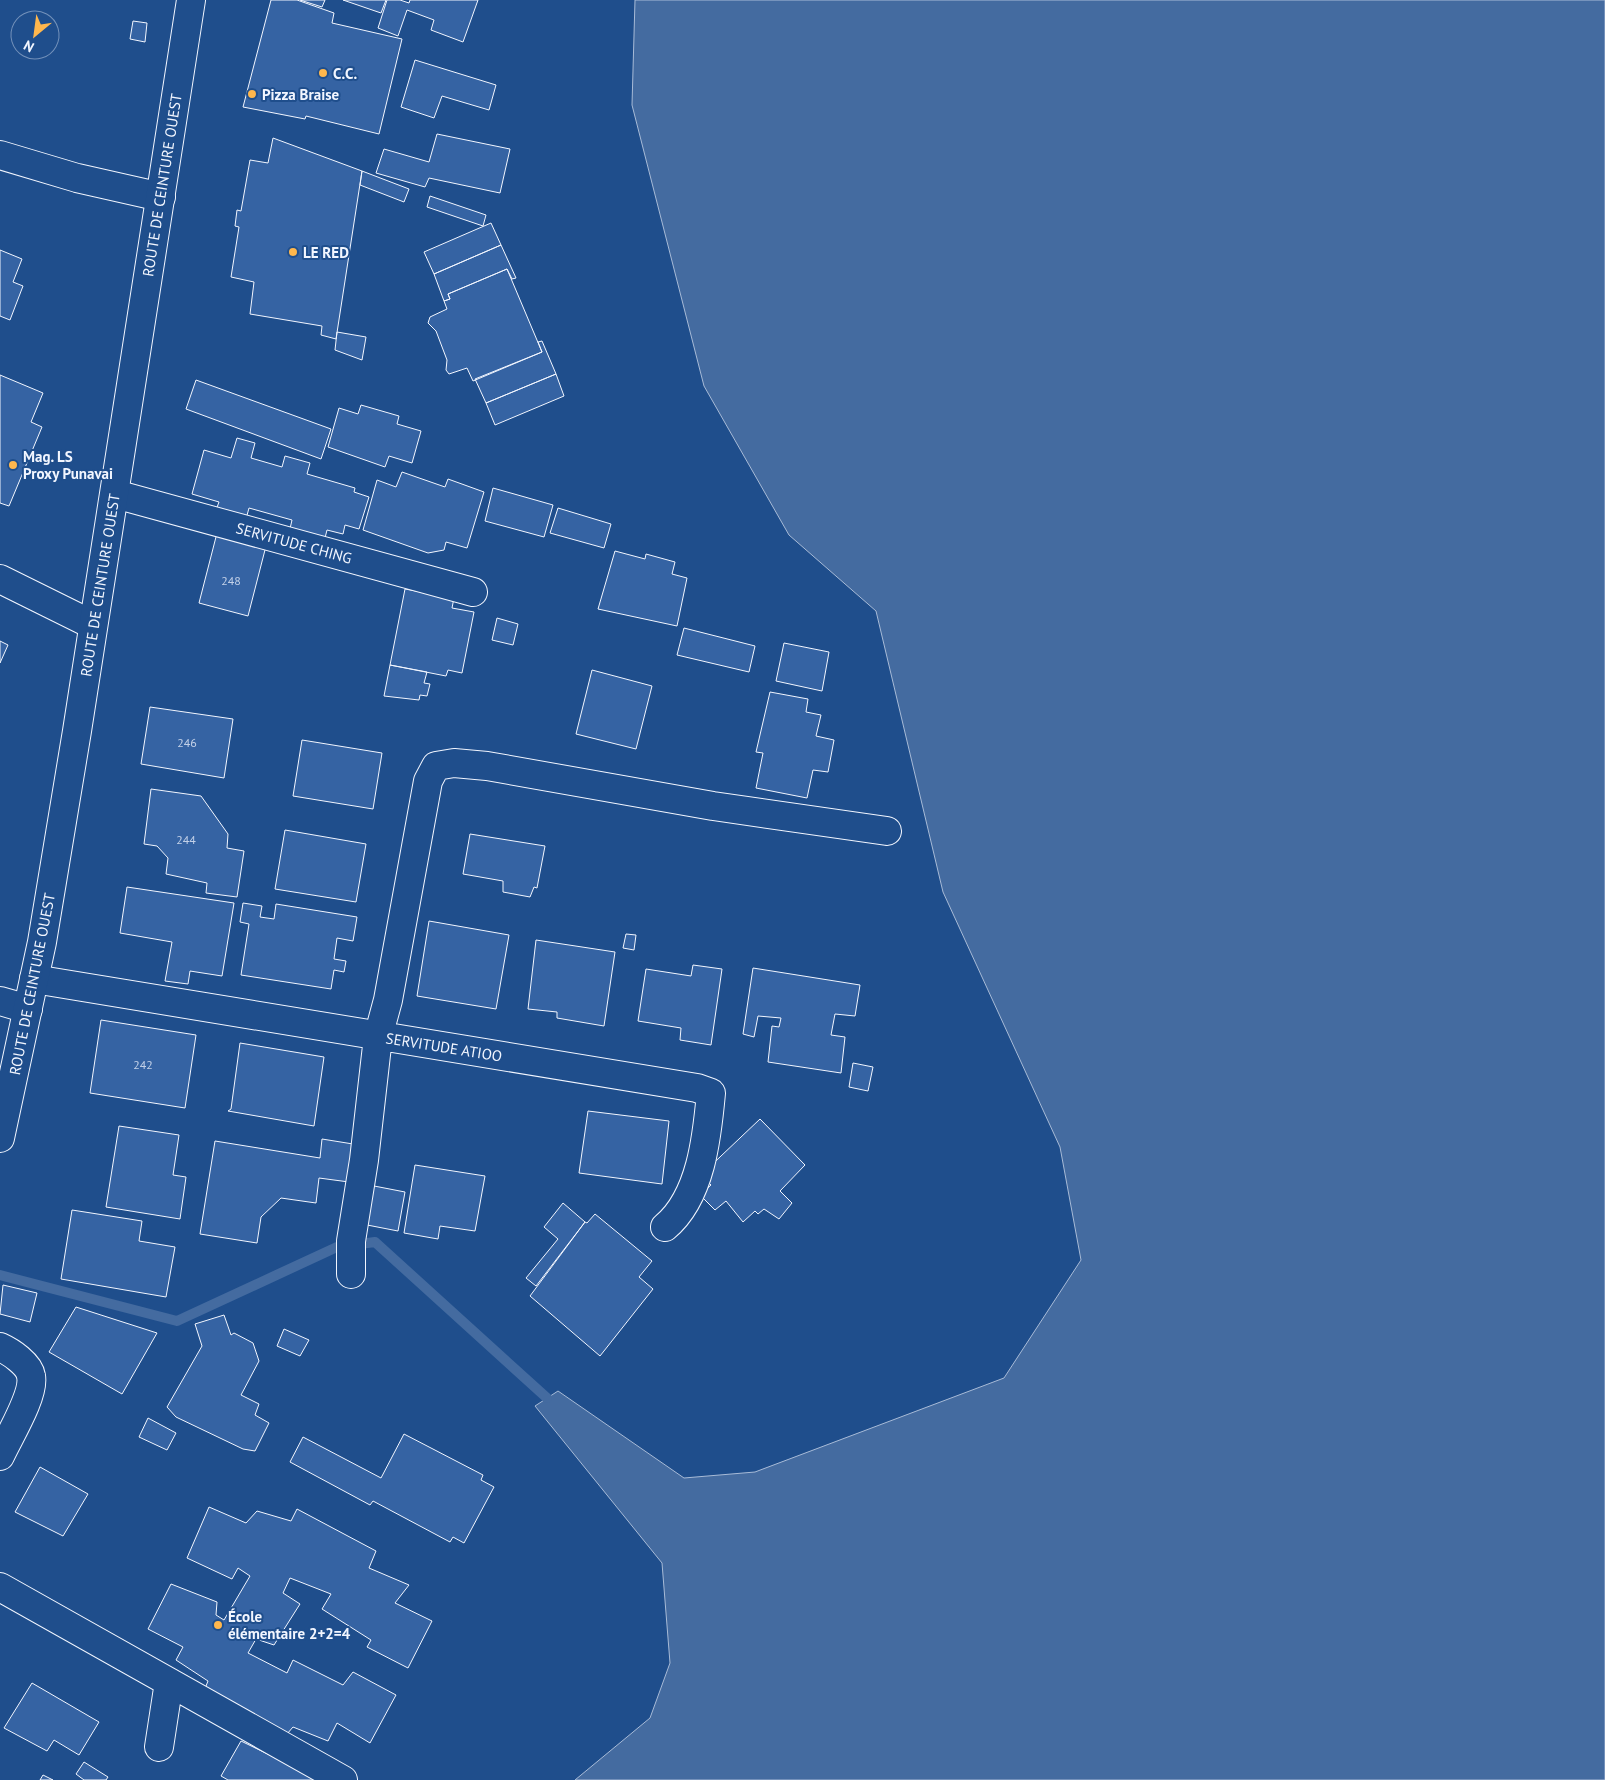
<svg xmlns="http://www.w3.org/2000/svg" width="1605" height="1780" font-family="'PT Sans',sans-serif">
<rect width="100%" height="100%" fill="#1f4e8c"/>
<path fill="#446ba0" stroke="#a8bbd7" d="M635,0H1605V1780H575L650,1718L670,1663L662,1563L535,1406L558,1391L684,1478L755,1472L1004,1378L1081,1260L1060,1147L943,892L876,611L789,535L704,386L632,105Z"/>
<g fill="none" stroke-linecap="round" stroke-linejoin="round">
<path stroke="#446ba0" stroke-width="10" d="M0,1275L177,1321L337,1247L375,1242L547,1398"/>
</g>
<path fill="#3563a3" stroke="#f2f6ff" d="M271,0H297L334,13L332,23L402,39L379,134L306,116L305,119L243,107Z
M300,0H325L322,7Z
M343,0H386L381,13Z
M387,0H400L409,3L410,0H478L463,42L431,30L434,20L407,10L398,36L378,28Z
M133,21L147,23L145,42L130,39Z
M415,60L496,85L489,110L442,96L434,118L401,107Z
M437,134L510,149L500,193L429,178L425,187L376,173L384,149L429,162Z
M273,138L362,171L336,339L321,335L322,326L250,314L254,282L231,277L239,227L235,226L237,210L241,211L250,160L268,163Z
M362,171L409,189L404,202L360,185Z
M430,196L486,215L483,226L427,207Z
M491,223L501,245L434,274L424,252Z
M501,245L516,278L512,279L507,269L448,294L450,299L444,301L434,274Z
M0,250L22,259L13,282L23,286L10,320L0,316Z
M507,269L542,352L473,381L467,368L449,374L446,370L447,360L436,331L428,323L430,317L447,309L444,301L450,299L448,294Z
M337,332L366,337L362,360L335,350Z
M542,341L556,374L486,403L475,379L542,352L538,342Z
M556,374L564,396L495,425L486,403Z
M0,375L43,393L31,422L42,427L9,506L0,503Z
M196,380L331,429L321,459L186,409Z
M361,405L399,416L397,424L421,431L412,463L389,456L385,467L328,447L339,408L358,414Z
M237,438L255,443L251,458L282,467L285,456L310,463L307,474L355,488L354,492L369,497L359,529L345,525L343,534L327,530L324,542L289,533L292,520L249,508L246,519L216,510L219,502L192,494L204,450L231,458Z
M402,472L445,487L448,479L484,492L467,548L446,542L444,550L428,553L363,530L377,480L396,487Z
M493,488L553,505L544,537L485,521Z
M558,508L611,524L604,548L550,533Z
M217,533L266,546L248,616L199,603Z
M615,551L645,559L646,554L675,562L672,574L687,578L677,626L598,609Z
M405,589L454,598L452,608L474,612L462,673L448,670L446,676L390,665Z
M497,618L518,624L513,645L492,640Z
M684,628L755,646L749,672L677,655Z
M0,641L8,645L0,663Z
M784,643L829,652L822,691L776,681Z
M390,665L427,672L424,683L430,684L427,696L420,695L419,700L384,696Z
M592,670L652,686L636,749L576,734Z
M770,692L808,699L806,712L821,715L816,736L834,740L828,772L813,770L807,798L756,788L763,753L756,752Z
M150,707L233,719L224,778L141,764Z
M302,740L382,753L373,809L293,796Z
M151,789L201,796L228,834L227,848L244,851L237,897L206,893L207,883L166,874L168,858L157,846L144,844Z
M285,830L366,844L356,902L275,889Z
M470,834L545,846L537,888L534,887L530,897L503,892V881L463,874Z
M127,887L234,903L222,976L190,971L188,984L165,981L172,942L120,933Z
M243,903L262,906L260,917L274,919L276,904L357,917L353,941L337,938L334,959L346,961L344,972L334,970L331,989L241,975L249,924L240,922Z
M429,921L509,935L496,1009L417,996Z
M626,934L636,935L634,950L623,948Z
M536,940L615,952L604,1026L557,1018V1012L528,1009Z
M693,965L722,969L711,1045L680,1040L681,1028L638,1021L646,969L691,976Z
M753,968L860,985L855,1016L835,1014L831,1035L845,1037L841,1073L768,1062L772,1026L779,1027L781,1018L758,1016L754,1037L743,1034Z
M101,1020L196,1035L185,1108L90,1093Z
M240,1043L324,1057L314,1126L228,1111L231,1109Z
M853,1063L873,1067L868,1091L849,1087Z
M588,1111L669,1121L662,1184L579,1173Z
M760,1119L805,1165L780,1191L792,1203L779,1219L764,1209L758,1214L755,1211L743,1222L726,1201L715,1210L700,1195L711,1185L701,1175Z
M119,1126L179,1135L173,1175L186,1177L180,1219L106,1207Z
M322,1139L353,1144L349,1182L319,1178L316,1203L281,1198L261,1217L257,1243L200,1234L215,1141L320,1158Z
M415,1165L485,1176L475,1231L440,1226L438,1239L404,1233Z
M369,1185L405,1192L398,1231L362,1224Z
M563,1203L585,1222L536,1286L526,1278L558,1239L544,1227Z
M72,1210L142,1221L139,1241L175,1247L166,1297L61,1279Z
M595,1214L652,1261L639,1277L653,1289L600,1356L530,1296L585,1222L587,1223Z
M3,1285L37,1293L30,1322L0,1314Z
M76,1307L157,1333L122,1394L49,1352Z
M224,1315L231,1335L234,1333L253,1343L259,1361L241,1395L259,1404L255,1415L269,1423L255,1451L243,1449L176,1417L167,1407L202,1346L195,1324Z
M284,1329L309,1340L300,1356L277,1346Z
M148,1418L176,1433L167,1450L139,1437Z
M404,1434L483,1475L481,1480L494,1487L464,1543L453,1537L450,1542L373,1501L370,1505L290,1462L303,1437L381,1478Z
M40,1467L88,1494L63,1536L15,1512Z
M209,1507L246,1523L257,1511L291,1521L297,1509L376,1551L369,1568L409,1585L395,1603L432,1621L408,1668L367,1647L371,1640L322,1609L331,1594L290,1578L283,1593L300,1604L274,1645L256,1639L248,1653L287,1673L293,1660L343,1685L353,1672L396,1695L370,1743L337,1723L328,1741L293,1727L281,1741L202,1696L208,1681L176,1660L183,1647L148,1629L171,1584L217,1602L216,1615L224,1620L250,1576L238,1568L232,1579L187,1558Z
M32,1683L99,1722L79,1755L54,1740L47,1751L4,1728Z
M241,1741L321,1780H228L221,1776Z
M84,1762L108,1777L106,1780H84L76,1774Z
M43,1775L53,1780H40Z"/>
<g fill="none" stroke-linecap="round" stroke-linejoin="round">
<defs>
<path id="minor" d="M0,155L77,178L161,197
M115,494L473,592
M0,579L93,625
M34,979L697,1088L711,1093C707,1137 701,1197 665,1227
M0,1001L28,1009
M351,1274V1241L364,1160L378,1037L388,1000L428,781L436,766L454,763L487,766L713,806L887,831
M0,1347C11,1352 29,1364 31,1376C35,1395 8,1438 0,1456
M0,1587L343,1780
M159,1747L169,1682"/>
<path id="major" d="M0,1138L42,942L77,731L191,0"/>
</defs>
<use href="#minor" stroke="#f2f6ff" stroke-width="30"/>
<use href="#major" stroke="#f2f6ff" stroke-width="30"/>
<use href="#minor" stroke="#1f4e8c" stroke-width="28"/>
<use href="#major" stroke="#1f4e8c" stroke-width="28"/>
</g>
<g fill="#ffb74d" stroke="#1f4e8c" stroke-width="2">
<circle cx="323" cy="73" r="5"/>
<circle cx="252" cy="94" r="5"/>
<circle cx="293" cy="252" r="5"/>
<circle cx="13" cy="465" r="5"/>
<circle cx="218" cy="1625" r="5"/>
</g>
<g text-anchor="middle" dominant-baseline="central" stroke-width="4" stroke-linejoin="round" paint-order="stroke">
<g font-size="12" fill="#c3d1e8">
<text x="231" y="580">248</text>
<text x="187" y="742">246</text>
<text x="186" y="839">244</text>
<text x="143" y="1064">242</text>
</g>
<g font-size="15" font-weight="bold" fill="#f2f6ff" stroke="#1f4e8c" text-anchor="start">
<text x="333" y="73">C.C.</text>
<text x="262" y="94">Pizza Braise</text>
<text x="303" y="252">LE RED</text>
<text x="23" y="456">Mag. LS<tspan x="23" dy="17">Proxy Punavai</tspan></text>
<text x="228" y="1616">École<tspan x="228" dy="17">élémentaire 2+2=4</tspan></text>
</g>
<g font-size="15" fill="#f2f6ff" stroke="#1f4e8c">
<text transform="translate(162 185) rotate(-81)">ROUTE DE CEINTURE OUEST</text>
<text transform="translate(294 543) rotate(15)">SERVITUDE CHING</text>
<text transform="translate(100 585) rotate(-81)">ROUTE DE CEINTURE OUEST</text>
<text transform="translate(32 984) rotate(-79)">ROUTE DE CEINTURE OUEST</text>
<text transform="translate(444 1047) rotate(9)">SERVITUDE ATIOO</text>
</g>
</g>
<g transform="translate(35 35) rotate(209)"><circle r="24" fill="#1f4e8c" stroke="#7391ba"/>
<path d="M0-4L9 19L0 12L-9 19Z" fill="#ffb74d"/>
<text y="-8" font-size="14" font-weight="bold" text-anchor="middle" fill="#f2f6ff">N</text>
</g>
</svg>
